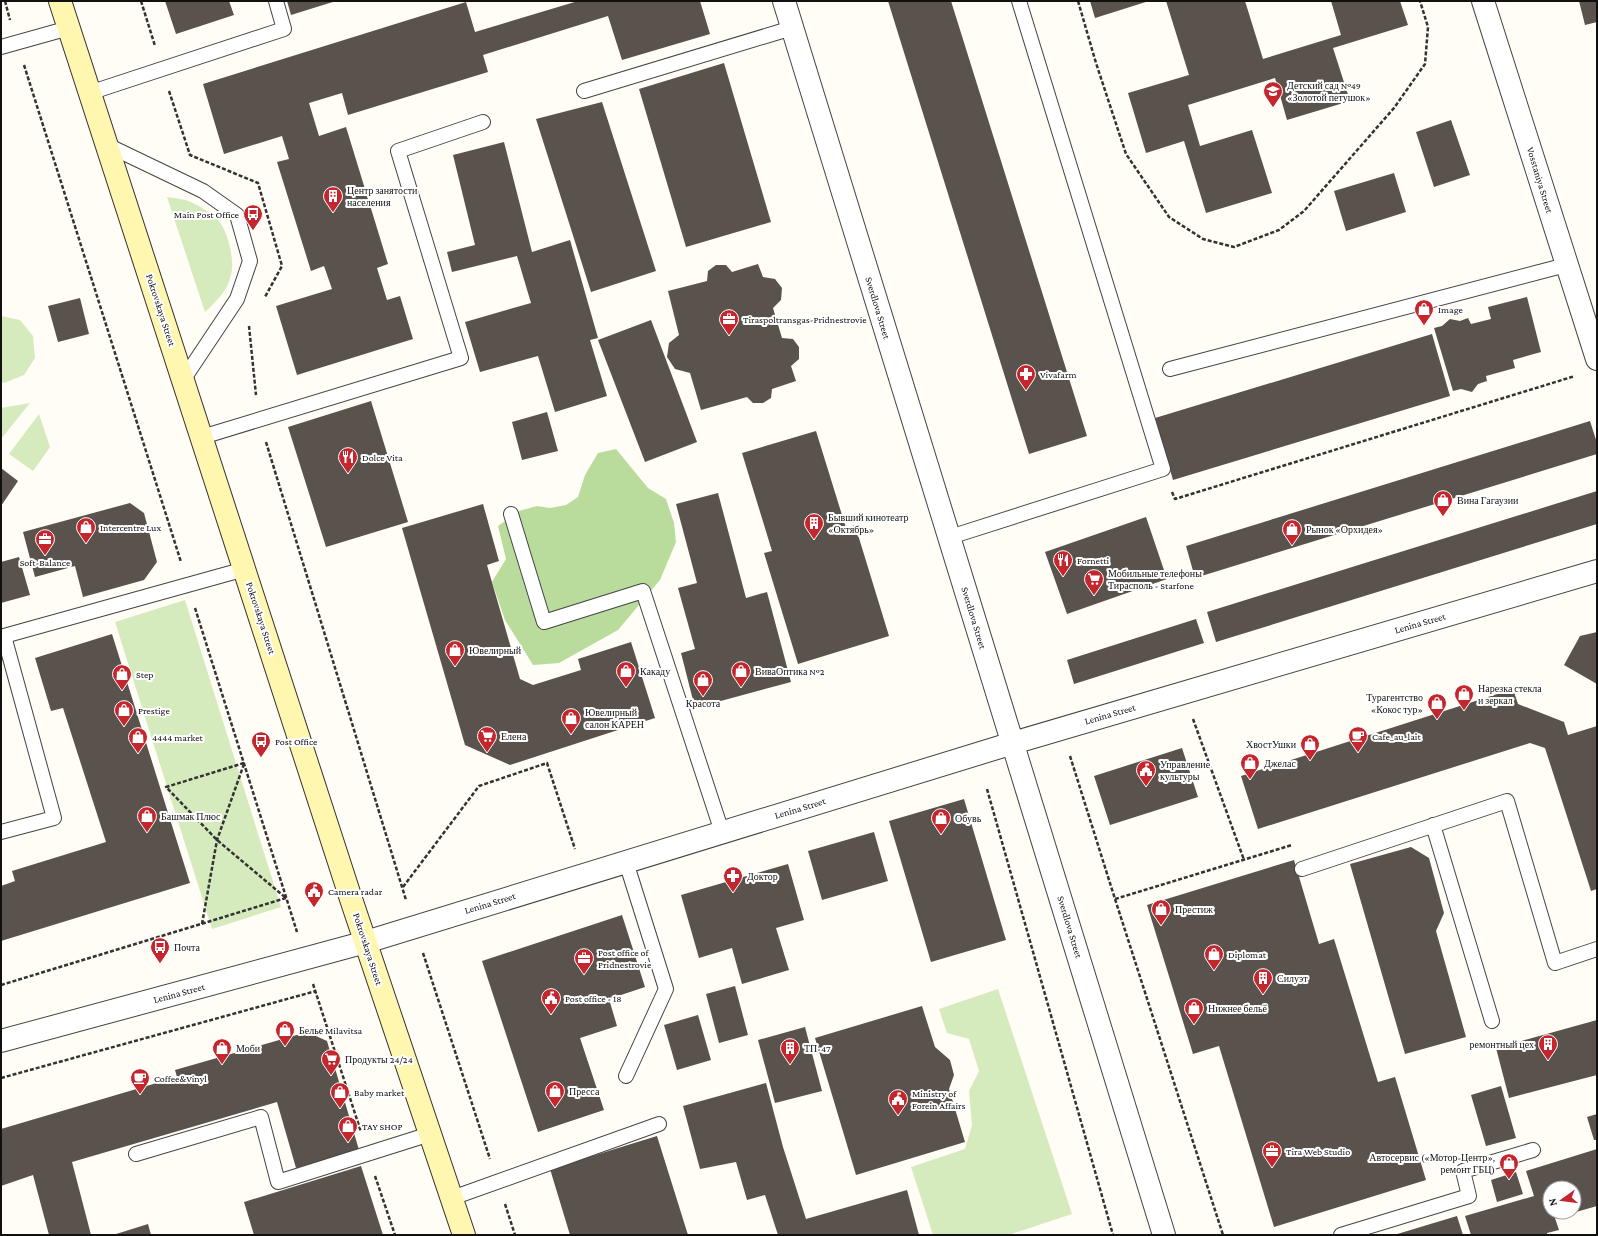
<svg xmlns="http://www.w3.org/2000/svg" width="1598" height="1236" font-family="'Crimson Pro',serif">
<rect width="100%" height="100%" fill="#fffdf5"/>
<path fill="#d5ebbd" d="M167,197C175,198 184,199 191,202C200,206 210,213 217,219C228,230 235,260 231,275C228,290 216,302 205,312Z
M1,316L20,320L33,336L35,358L24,375L4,383L1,382Z
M30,403L1,439V408Z
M39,414L50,447L33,471L9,454Z
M185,600L281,907L212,929L115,622Z
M998,989L1072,1214L1008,1235H933L911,1167L965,1149L972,1125L969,1091L979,1071L969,1039L947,1033L939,1009Z"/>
<path fill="#b9dc9c" d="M616,449L648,488L666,499L674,523L676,542L660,580L618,630L559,663L533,665L505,620L492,582L506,559L498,526L519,511L537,506L550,508L566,505L578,497L585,475L598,453Z"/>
<path fill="#5a524d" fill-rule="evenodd" d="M165,1H229L234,15L176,34Z
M287,1H336L291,15Z
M578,1H700L710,34L622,60L608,16L483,55L488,72L348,115L342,93L309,103L319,136L346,127L388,264L377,268L387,300L400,296L413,339L297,375L276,306L332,289L324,266L311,271L277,162L289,159L282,136L224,154L203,84L466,2L475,32Z
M888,1H951L1087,436L1029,454Z
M1090,1H1149L1095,18Z
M1166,1H1245L1263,59L1341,35L1331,1H1400L1408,25L1333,48L1350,101L1287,120L1275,78L1188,105L1200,146L1252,130L1272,193L1206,213L1184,141L1146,153L1128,93L1189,75Z
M1579,1H1597V22L1585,25Z
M724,63L771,222L686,247L639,89Z
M602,102L656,271L591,292L536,119Z
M1451,120L1470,175L1434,187L1416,132Z
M504,142L532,252L570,240L598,338L590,340L607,396L555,412L538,356L480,372L465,322L531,303L517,256L452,272L447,252L475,245L453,155Z
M1394,173L1406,212L1346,231L1334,191Z
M758,264L763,277L775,279L782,288L781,300L773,308L782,338L793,339L799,347V359L791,366L796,381L772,389L771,398L763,403H753L747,397L701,410L690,373L675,369L667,357L669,343L679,335L668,291L707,281L708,271L716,265H726L732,272Z
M1527,297L1541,352L1513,360L1515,368L1486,376L1487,381L1478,384L1472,392L1461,389L1453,391L1434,328L1442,326L1450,319L1460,321L1468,318L1471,324L1491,319L1488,307Z
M80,298L89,334L58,342L48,306Z
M651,320L697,442L645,462L598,340Z
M1432,334L1450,396L1173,480L1155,418Z
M371,401L408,522L326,547L288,427Z
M547,412L558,451L522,460L512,422Z
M1590,421L1597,443V454L1195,578L1186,546Z
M816,431L846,528L855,525L889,636L798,664L764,553L772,551L742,453Z
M1,468L18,481L1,506Z
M1597,491V524L1216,642L1207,612Z
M718,493L746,598L767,592L791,682L695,708L681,653L695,649L678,588L697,583L676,504Z
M130,503L144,513L157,562L144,580L83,597L75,566L35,577L23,532Z
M483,504L499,561L487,565L520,679L533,685L581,670L578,659L631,642L655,718L510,765L465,745L402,528Z
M1146,517L1167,579L1067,614L1045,552Z
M19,557L30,595L1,603V562Z
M1196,619L1204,643L1074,684L1067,660Z
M1597,632V684L1564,665L1580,636Z
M112,634L190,883L1,941V886L15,881L12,871L106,842L63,708L51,711L35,658Z
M1513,689L1518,704L1564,722L1568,735L1597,726V889L1591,891L1545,748L1530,743L1258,829L1241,776Z
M1182,748L1198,797L1110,825L1094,776Z
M964,799L1006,940L931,962L889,821Z
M874,832L888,881L822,900L808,851Z
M1411,847L1429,858L1444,913L1436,931L1466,1037L1405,1054L1350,864Z
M1294,860L1319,944L1334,939L1378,1082L1395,1077L1426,1180L1274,1227L1219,1046L1193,1054L1147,905Z
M788,864L804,920L776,928L789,970L742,984L732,948L699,958L681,895Z
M622,915L645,987L609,999L617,1026L580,1038L604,1110L538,1132L482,961Z
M735,986L748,1035L719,1043L706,994Z
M922,1006L935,1047L950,1060L954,1075L949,1089L965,1142L856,1175L815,1038Z
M698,1015L711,1060L677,1070L664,1025Z
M1597,1020V1075L1509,1098L1496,1048Z
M805,1027L822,1091L775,1103L758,1040Z
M307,1032L327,1041L359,1150L296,1168L277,1102L72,1162L91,1235H49L33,1175L1,1186V1129L177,1077L175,1070Z
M766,1083L783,1147L806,1219L907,1190L919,1235H778L765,1195L747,1200L736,1162L700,1169L683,1106Z
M1501,1086L1516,1138L1486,1146L1471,1095Z
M1597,1114V1140H1594L1587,1117Z
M657,1136L688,1235H570L550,1169Z
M1597,1149V1206L1555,1218L1559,1230L1547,1233V1235H1471L1465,1216L1534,1196L1526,1171ZM1550,1188H1574V1212H1550Z
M361,1166L383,1235H254L244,1202Z
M1516,1172L1523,1194L1497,1202L1491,1180Z
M1457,1216L1463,1235H1394Z
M148,1224L151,1235H113Z"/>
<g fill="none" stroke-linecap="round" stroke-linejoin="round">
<defs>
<path id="service" d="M1,47L69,28
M584,91L792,28
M89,93L284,29L276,1
M107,145L203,191L237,215L250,261L237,299L183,380
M1170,369L1566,265
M202,437L461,358L398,151L483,122
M511,514L544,622L643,591L722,832
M950,537L1163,469L1019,1
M1433,825L1492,1021
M1,832L54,818L4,636L245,569
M1302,869L1507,801L1555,963L1597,949
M626,1076L666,989L626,862
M136,1154L261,1117L278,1182L430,1134
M452,1198L659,1124
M1341,1235L1469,1196L1463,1171L1533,1150"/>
<path id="minor" d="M784,1L1164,1235
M1,1041L366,942L1013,743L1597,571"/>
<path id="tertiary" d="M1483,1L1597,359"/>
<path id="secondary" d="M60,1L352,902L464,1235"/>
</defs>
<use href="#service" stroke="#444" stroke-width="16"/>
<use href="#minor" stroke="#444" stroke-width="24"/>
<use href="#tertiary" stroke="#444" stroke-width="24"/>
<use href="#secondary" stroke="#333" stroke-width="24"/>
<path stroke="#333" stroke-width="2.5" stroke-dasharray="4 2" stroke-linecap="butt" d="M5,1L10,20
M141,1L155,46
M1078,1L1096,63L1126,154L1169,217L1203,239L1234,247L1279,230L1304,211L1394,108L1425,64L1428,27L1420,1
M24,65L181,562
M169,91L190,155L258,183L282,266L265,297
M249,326L256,395
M266,442L406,900
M1172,492L1175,499L1575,376
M195,608L297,932
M1193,719L1244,860
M1070,756L1115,899L1223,1235
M244,763L166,787L217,840L286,898
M987,789L1113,1235
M403,887L479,786L547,763L575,849
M1115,899L1292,845
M202,924L217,840L244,764
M423,953L490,1159
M313,984L361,1132
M1,985L286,898
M1,1078L316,991
M375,1176L395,1235
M505,1204L515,1235"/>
<use href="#service" stroke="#fff" stroke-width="14"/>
<use href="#minor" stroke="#fff" stroke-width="22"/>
<use href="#tertiary" stroke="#fff" stroke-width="22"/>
<use href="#secondary" stroke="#fff6b0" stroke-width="22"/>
</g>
<defs>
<symbol id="school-pin" viewBox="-11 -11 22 30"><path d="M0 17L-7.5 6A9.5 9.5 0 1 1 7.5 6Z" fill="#c4262e" stroke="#fff"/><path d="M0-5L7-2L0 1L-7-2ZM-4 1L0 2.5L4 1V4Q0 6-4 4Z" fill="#fff"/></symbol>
<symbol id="building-pin" viewBox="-11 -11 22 30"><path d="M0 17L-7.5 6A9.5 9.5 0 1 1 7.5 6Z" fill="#c4262e" stroke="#fff"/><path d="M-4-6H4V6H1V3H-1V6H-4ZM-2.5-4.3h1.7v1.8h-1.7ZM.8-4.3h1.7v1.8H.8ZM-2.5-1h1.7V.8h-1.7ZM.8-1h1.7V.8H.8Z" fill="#fff"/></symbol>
<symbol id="bus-pin" viewBox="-11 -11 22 30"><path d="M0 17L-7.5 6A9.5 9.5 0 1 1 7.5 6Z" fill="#c4262e" stroke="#fff"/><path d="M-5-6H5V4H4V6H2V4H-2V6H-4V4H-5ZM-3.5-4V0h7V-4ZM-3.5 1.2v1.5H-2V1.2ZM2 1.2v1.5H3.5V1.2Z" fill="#fff"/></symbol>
<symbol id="shop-pin" viewBox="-11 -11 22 30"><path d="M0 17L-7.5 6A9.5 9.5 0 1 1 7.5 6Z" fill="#c4262e" stroke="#fff"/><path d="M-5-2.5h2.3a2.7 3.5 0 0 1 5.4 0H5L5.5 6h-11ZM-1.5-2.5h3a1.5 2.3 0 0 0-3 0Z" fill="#fff"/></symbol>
<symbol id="office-pin" viewBox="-11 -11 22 30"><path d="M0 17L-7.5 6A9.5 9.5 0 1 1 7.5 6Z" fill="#c4262e" stroke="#fff"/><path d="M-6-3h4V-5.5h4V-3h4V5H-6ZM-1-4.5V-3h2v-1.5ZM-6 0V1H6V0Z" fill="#fff"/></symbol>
<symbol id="pharmacy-pin" viewBox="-11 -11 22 30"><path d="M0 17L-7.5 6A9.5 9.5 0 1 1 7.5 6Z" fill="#c4262e" stroke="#fff"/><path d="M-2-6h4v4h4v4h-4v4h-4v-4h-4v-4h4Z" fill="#fff"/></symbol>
<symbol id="restaurant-pin" viewBox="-11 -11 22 30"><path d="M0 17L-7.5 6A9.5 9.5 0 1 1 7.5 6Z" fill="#c4262e" stroke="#fff"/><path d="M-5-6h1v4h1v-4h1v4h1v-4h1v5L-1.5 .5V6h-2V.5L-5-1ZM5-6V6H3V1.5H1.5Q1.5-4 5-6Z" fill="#fff"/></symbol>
<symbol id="supermarket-pin" viewBox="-11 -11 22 30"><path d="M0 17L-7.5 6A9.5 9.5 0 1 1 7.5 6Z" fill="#c4262e" stroke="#fff"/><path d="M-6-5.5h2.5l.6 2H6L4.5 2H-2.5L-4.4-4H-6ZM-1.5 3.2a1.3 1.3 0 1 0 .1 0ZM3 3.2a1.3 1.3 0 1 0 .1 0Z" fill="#fff"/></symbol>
<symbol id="cafe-pin" viewBox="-11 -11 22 30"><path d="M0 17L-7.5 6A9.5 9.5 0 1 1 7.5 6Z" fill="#c4262e" stroke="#fff"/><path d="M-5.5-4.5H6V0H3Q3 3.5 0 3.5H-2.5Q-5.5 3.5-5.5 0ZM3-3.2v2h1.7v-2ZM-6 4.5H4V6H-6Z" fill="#fff"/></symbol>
<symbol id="civic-pin" viewBox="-11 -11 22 30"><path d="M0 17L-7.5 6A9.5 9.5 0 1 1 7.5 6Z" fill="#c4262e" stroke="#fff"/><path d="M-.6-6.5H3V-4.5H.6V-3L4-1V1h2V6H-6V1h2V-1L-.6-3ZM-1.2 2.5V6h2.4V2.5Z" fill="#fff"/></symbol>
</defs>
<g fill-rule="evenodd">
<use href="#school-pin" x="1262" y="80" width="22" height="30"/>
<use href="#building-pin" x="322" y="185" width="22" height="30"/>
<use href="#bus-pin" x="242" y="203" width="22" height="30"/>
<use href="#shop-pin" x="1413" y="298" width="22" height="30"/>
<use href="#office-pin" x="718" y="308" width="22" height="30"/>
<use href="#pharmacy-pin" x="1015" y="363" width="22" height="30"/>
<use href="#restaurant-pin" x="337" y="446" width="22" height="30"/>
<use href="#shop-pin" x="1432" y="489" width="22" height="30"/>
<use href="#building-pin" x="803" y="512" width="22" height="30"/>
<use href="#shop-pin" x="75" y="516" width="22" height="30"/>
<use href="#shop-pin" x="1281" y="518" width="22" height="30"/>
<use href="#office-pin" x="34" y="528" width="22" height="30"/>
<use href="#restaurant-pin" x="1052" y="549" width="22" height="30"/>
<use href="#supermarket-pin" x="1083" y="568" width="22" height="30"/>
<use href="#shop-pin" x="444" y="639" width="22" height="30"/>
<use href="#shop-pin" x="615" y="660" width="22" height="30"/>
<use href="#shop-pin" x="730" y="660" width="22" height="30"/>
<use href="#shop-pin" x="111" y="663" width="22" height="30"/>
<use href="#shop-pin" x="692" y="669" width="22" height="30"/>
<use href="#shop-pin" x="1453" y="683" width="22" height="30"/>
<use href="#shop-pin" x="1426" y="692" width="22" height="30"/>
<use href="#shop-pin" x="113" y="699" width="22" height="30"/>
<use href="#shop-pin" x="560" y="707" width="22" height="30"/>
<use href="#supermarket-pin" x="476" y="725" width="22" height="30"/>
<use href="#cafe-pin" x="1347" y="725" width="22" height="30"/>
<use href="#shop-pin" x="127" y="726" width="22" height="30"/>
<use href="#bus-pin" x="250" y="730" width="22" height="30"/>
<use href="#shop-pin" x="1299" y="733" width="22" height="30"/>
<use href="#shop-pin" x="1239" y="752" width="22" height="30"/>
<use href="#civic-pin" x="1135" y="759" width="22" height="30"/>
<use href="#shop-pin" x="136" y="805" width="22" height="30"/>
<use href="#shop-pin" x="930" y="807" width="22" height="30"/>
<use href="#pharmacy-pin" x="722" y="865" width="22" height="30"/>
<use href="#civic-pin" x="303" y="880" width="22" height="30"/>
<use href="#shop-pin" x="1150" y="898" width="22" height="30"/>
<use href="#bus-pin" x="149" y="936" width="22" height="30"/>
<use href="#shop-pin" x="1203" y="943" width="22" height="30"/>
<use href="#office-pin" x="573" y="947" width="22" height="30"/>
<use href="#building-pin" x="1252" y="967" width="22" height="30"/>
<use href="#civic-pin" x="540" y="987" width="22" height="30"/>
<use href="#shop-pin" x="1183" y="997" width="22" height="30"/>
<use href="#shop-pin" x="274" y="1019" width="22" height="30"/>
<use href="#building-pin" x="1537" y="1033" width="22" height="30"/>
<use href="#shop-pin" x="211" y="1037" width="22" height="30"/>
<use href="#building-pin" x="779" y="1037" width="22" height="30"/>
<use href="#supermarket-pin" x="320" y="1048" width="22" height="30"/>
<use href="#cafe-pin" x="129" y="1067" width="22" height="30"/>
<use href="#shop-pin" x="544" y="1080" width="22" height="30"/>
<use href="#shop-pin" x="329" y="1081" width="22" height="30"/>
<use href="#civic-pin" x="887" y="1088" width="22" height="30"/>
<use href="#shop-pin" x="337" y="1115" width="22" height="30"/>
<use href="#office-pin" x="1261" y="1140" width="22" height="30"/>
<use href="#shop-pin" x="1498" y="1152" width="22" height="30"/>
</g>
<g text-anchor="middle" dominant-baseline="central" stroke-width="4" stroke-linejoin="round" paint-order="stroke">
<g font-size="10" fill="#111" stroke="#fff" text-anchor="start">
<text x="1287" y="85">Детский сад №49<tspan x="1287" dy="12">«Золотой петушок»</tspan></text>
<text x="347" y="190">Центр занятости<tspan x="347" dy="12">населения</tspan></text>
<text x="239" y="214" text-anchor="end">Main Post Office</text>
<text x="1438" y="309">Image</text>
<text x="743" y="319">Tiraspoltransgas-Pridnestrovie</text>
<text x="1040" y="374">Vivafarm</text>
<text x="362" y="457">Dolce Vita</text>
<text x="1457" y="500">Вина Гагаузии</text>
<text x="828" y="517">Бывший кинотеатр<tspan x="828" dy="12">«Октябрь»</tspan></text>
<text x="100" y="527">Intercentre Lux</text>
<text x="1306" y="529">Рынок «Орхидея»</text>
<text x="1077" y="560">Fornetti</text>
<text x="45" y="562" text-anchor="middle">Soft-Balance</text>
<text x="1108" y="573">Мобильные телефоны<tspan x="1108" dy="12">Тирасполь - Starfone</tspan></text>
<text x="469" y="650">Ювелирный</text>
<text x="640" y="671">Какаду</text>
<text x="755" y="671">ВиваОптика №2</text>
<text x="136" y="674">Step</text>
<text x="1478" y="688">Нарезка стекла<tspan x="1478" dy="12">и зеркал</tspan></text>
<text x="1423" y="697" text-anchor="end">Турагентство<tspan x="1423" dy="12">«Кокос тур»</tspan></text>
<text x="703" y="703" text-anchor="middle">Красота</text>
<text x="138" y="710">Prestige</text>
<text x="585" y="712">Ювелирный<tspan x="585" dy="12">салон КАРЕН</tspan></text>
<text x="501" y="736">Елена</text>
<text x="1372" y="736">Cafe_au_lait</text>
<text x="152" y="737">4444 market</text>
<text x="275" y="741">Post Office</text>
<text x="1296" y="744" text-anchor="end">ХвостУшки</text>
<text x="1264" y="763">Джелас</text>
<text x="1160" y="764">Управление<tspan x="1160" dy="12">культуры</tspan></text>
<text x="161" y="816">Башмак Плюс</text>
<text x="955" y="818">Обувь</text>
<text x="747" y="876">Доктор</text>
<text x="328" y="891">Camera radar</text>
<text x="1175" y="909">Престиж</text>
<text x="174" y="947">Почта</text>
<text x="598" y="952">Post office of<tspan x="598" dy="12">Pridnestrovie</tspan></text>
<text x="1228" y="954">Diplomat</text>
<text x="1277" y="978">Силуэт</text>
<text x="565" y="998">Post office - 18</text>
<text x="1208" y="1008">Нижнее бельё</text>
<text x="299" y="1030">Белье Milavitsa</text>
<text x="1534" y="1044" text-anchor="end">ремонтный цех</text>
<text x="236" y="1048">Моби</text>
<text x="804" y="1048">ТП-47</text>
<text x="345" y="1059">Продукты 24/24</text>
<text x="154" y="1078">Coffee&amp;Vinyl</text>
<text x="569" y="1091">Пресса</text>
<text x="354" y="1092">Baby market</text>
<text x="912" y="1093">Ministry of<tspan x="912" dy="12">Forein Affairs</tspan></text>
<text x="362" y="1126">TAY SHOP</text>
<text x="1286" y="1151">Tira Web Studio</text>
<text x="1495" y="1157" text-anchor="end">Автосервис («Мотор-Центр»,<tspan x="1495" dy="12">ремонт ГБЦ)</tspan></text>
</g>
<g font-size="10" fill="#111" stroke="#fff">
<text transform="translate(1540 180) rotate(73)">Vosstaniya Street</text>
<text transform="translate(878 308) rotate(73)">Sverdlova Street</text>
<text transform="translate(161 310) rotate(72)">Pokrovskaya Street</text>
<text transform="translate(261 618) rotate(72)">Pokrovskaya Street</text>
<text transform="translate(974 618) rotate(73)">Sverdlova Street</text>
<text transform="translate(1420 623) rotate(-16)">Lenina Street</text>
<text transform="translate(1110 714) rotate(-16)">Lenina Street</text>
<text transform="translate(800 808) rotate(-17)">Lenina Street</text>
<text transform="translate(490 903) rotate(-17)">Lenina Street</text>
<text transform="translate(1070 927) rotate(73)">Sverdlova Street</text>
<text transform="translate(368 949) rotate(72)">Pokrovskaya Street</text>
<text transform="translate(179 993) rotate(-15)">Lenina Street</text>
</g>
</g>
<rect width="1598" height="1236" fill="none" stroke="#111111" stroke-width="4"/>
<g transform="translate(1562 1200) rotate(256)"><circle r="19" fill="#ffffff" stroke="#a0a0a0"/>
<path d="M0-3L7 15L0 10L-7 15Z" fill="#c4262e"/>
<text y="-6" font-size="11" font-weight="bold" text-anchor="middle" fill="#111111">N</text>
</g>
</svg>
